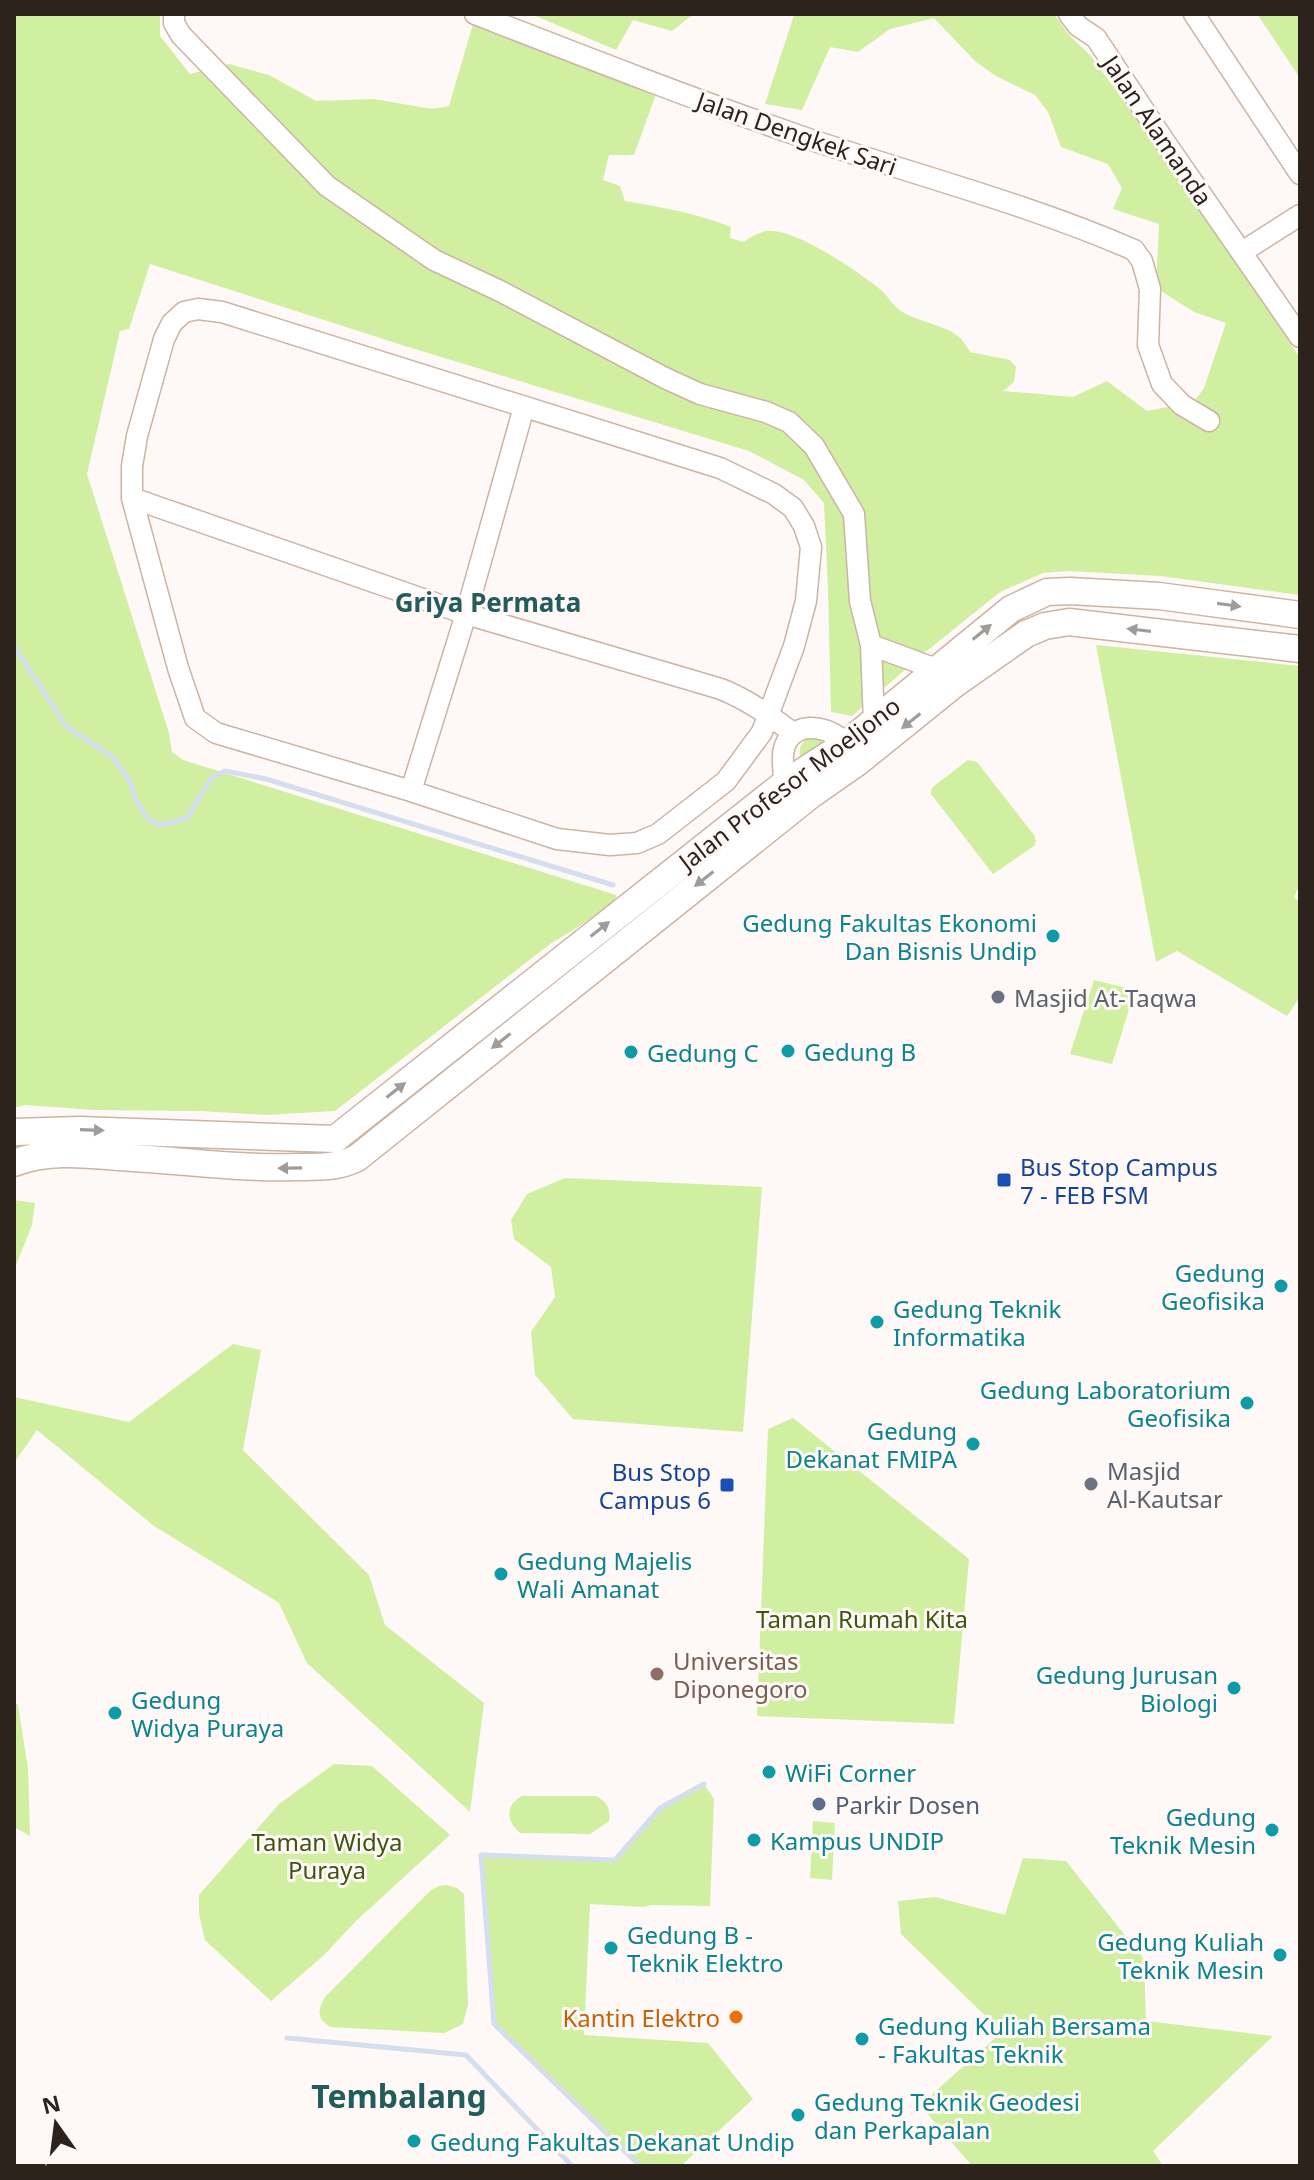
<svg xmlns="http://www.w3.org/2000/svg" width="1314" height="2180" font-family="'Noto Sans',sans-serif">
<rect width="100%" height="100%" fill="#fef9f6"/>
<path fill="#d0efa0" d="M14,14H160V36L190,74L229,64L269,75L316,101L374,99L432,109L449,106L473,24L656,94L634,155H609L603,180L620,186L625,201C661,207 696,213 731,227L730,238L744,242C750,237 758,233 766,231C794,227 859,272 881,290C887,295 891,303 897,308C915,323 941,322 959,337C963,340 967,347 970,352L1010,360L1016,367L1014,382L1003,391L1073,397L1107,381L1147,411L1194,402L1204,388L1226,323L1194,312L1156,288L1159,224L1113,209L1122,188L1108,164L1061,147L1048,112L1035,95L996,76L976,62L934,18L890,29L858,52L830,47L802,110L765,104L794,15L792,14H1054L1069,35L1091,56L1205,213L1300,358V595L1161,576L1070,571L1043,573L1000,592L923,654L852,716L831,712L828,589L824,503L804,480L749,451L402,345L150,264L129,329L120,331L87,474L169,733L172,752L183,760L616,895L615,901L578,927L550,944L335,1111L266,1115L201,1111L94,1110L25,1105L14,1108Z
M531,14H694L672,31L633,20L616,50Z
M1257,14H1300V78Z
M1096,645L1300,666V883L1294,898L1300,901V997L1287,1016L1177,951L1156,962Z
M812,736L828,739L802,762C797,750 800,742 812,736Z
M968,760L977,762L1034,835L1036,841L1034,846L993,874L931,794V790L934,786Z
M1094,980L1135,990L1112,1064L1070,1054Z
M565,1178L762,1187L743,1432L573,1419L535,1375L531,1332L555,1297L551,1267L514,1239L511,1220L527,1194Z
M14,1200L35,1203L32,1225L14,1270Z
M233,1344L261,1350L243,1450L369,1575L385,1625L484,1703L470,1812L307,1663L279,1603L154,1526L37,1430L14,1463V1397L129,1422Z
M793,1418L969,1559L954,1724L757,1716L768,1429Z
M14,1701L18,1705L28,1769L30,1836L14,1827Z
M334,1764L372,1766L450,1835L356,1921L324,1955L271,2001L205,1940L199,1914V1895L279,1804Z
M704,1784L714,1799L710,1906L652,1905L644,1907L590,1904L584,2035L708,2043L753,2099L681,2166H640L494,2024L481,1855L614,1860L660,1808Z
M522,1796H596C607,1801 611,1810 609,1821L590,1834L520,1833C506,1821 505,1805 522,1796Z
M813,1821L835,1823L832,1880L810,1878Z
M1023,1858L1066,1861L1144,1959L1146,2021L1273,2036L1153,2151L1163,2166H972L920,2105L1002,2032L901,1934L898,1901L935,1897L1005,1915Z
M447,1885L457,1888L464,1894L468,2004L463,2024L444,2033L330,2027C317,2019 317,2010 325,1997L430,1891L439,1886Z"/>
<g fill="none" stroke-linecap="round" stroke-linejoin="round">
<path stroke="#d5deef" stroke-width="5" d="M14,646L66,726L114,758L129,780L136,800L145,816L157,824H166L187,818L211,778L225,771L266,779L613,885
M287,2038L466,2055L572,2166
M640,2166L494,2024L481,1855L615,1860L660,1808L704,1784"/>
<defs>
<path id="minor" d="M174,14V23L181,35L327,186L434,260L500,291L665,378L700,394L766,412L789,422L814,446L854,514L860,601L871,645L874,722
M475,14C583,56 690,98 800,136C911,174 1026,203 1134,250L1142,261L1150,289L1148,345L1162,384L1182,405L1209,421
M1069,14L1078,26L1096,38L1165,142L1300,337
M1194,14L1300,174
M1242,252L1300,215
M198,309L222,312L720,468L774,494L793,508L804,526L811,547L806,601L794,646L762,732L726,781L658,834L637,843L610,845L557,839L411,791L216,733L195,718L178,668L132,498V466L137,436L164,339L172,323L184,312Z
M132,498L466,614L721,689C748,700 769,715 793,733
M871,645L936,669
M411,791L466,614L524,407
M792,793C783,782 784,778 783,764C779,716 834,720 852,752"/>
<path id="tertiary" d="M14,1132L79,1130L335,1139L785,783L847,743L1011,609L1047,592L1070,591L1159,596L1300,615
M14,1163C47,1150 84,1154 118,1157C177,1160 238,1169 297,1167C318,1167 337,1168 357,1158L812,794L858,762L956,683L1026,634L1045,626L1069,622L1300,649"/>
</defs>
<use href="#minor" stroke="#cbb4a3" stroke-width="23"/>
<use href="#tertiary" stroke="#cbb4a3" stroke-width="29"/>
<use href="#minor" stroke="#fff" stroke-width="20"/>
<use href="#tertiary" stroke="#fff" stroke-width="26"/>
</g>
<defs><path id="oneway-solid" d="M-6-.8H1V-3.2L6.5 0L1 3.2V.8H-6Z" transform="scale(2)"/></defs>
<g fill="#a09c99">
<use href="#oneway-solid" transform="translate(1229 605) rotate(8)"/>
<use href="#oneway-solid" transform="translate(1139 630) rotate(-173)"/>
<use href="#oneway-solid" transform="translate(982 632) rotate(-39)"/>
<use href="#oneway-solid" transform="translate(911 721) rotate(141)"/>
<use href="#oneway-solid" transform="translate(704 879) rotate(142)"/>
<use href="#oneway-solid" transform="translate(600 929) rotate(-38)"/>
<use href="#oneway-solid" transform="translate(501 1041) rotate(142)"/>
<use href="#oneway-solid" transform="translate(396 1090) rotate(-38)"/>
<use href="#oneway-solid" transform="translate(92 1130) rotate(2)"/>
<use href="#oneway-solid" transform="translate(290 1168) rotate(179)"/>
</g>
<g fill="#0f9aa8" stroke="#fef9f6" stroke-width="3">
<circle cx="1053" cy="936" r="8"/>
<circle cx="788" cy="1051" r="8"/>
<circle cx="631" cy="1052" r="8"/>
<circle cx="1281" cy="1286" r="8"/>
<circle cx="877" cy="1322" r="8"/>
<circle cx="1247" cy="1403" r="8"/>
<circle cx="973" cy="1444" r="8"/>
<circle cx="501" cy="1574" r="8"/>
<circle cx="1234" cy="1688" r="8"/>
<circle cx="115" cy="1713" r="8"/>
<circle cx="769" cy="1772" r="8"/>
<circle cx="1272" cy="1830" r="8"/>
<circle cx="754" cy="1840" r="8"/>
<circle cx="611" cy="1948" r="8"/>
<circle cx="1280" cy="1955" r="8"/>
<circle cx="862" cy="2039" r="8"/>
<circle cx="798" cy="2115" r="8"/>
<circle cx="414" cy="2141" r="8"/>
</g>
<g fill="#6b7280" stroke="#fef9f6" stroke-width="3">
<circle cx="998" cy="997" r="8"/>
<circle cx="1091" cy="1484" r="8"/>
</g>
<g fill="#1a4fb4" stroke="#fef9f6" stroke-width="3">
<rect x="996" y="1172" width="16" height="16" rx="4"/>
<rect x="719" y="1477" width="16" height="16" rx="4"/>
</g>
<circle fill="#8d6e63" stroke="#fef9f6" stroke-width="3" cx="657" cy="1674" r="8"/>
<circle fill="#5c6f8a" stroke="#fef9f6" stroke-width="3" cx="819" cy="1804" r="8"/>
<circle fill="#e8710a" stroke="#fef9f6" stroke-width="3" cx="736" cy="2017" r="8"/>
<g text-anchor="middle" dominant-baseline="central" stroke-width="6" stroke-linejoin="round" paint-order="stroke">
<g font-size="24" fill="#2c231d" stroke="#fef9f6">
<text transform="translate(1158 130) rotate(56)">Jalan Alamanda</text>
<text transform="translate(797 133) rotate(19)">Jalan Dengkek Sari</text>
<text transform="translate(789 783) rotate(-37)">Jalan Profesor Moeljono</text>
</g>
<g font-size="24" fill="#0d838f" stroke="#fef9f6" text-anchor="start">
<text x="1037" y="922" text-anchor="end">Gedung Fakultas Ekonomi<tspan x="1037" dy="28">Dan Bisnis Undip</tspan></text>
<text x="804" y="1051">Gedung B</text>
<text x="647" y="1052">Gedung C</text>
<text x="1265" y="1272" text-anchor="end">Gedung<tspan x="1265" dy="28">Geofisika</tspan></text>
<text x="893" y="1308">Gedung Teknik<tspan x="893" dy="28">Informatika</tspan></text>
<text x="1231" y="1389" text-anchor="end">Gedung Laboratorium<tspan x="1231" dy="28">Geofisika</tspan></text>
<text x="957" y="1430" text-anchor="end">Gedung<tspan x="957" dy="28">Dekanat FMIPA</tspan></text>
<text x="517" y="1560">Gedung Majelis<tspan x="517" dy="28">Wali Amanat</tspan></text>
<text x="1218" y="1674" text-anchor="end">Gedung Jurusan<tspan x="1218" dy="28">Biologi</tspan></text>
<text x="131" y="1699">Gedung<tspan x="131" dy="28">Widya Puraya</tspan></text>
<text x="785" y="1772">WiFi Corner</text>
<text x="1256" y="1816" text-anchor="end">Gedung<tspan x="1256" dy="28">Teknik Mesin</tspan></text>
<text x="770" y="1840">Kampus UNDIP</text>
<text x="627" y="1934">Gedung B -<tspan x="627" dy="28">Teknik Elektro</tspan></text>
<text x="1264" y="1941" text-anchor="end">Gedung Kuliah<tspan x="1264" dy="28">Teknik Mesin</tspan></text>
<text x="878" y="2025">Gedung Kuliah Bersama<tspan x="878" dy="28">- Fakultas Teknik</tspan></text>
<text x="814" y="2101">Gedung Teknik Geodesi<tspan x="814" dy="28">dan Perkapalan</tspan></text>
<text x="430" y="2141">Gedung Fakultas Dekanat Undip</text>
</g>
<g font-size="24" fill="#5b616d" stroke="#fef9f6" text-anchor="start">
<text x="1014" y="997">Masjid At-Taqwa</text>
<text x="1107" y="1470">Masjid<tspan x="1107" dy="28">Al-Kautsar</tspan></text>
</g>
<g font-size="24" fill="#164399" stroke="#fef9f6" text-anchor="start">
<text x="1020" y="1166">Bus Stop Campus<tspan x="1020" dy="28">7 - FEB FSM</tspan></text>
<text x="711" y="1471" text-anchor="end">Bus Stop<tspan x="711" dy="28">Campus 6</tspan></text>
</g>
<g font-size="24" fill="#405511" stroke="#fef9f6">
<text x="862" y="1618">Taman Rumah Kita</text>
<text x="327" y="1841">Taman Widya<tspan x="327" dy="28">Puraya</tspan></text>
</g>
<g font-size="24" fill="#785e54" stroke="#fef9f6" text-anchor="start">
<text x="673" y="1660">Universitas<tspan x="673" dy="28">Diponegoro</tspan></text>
</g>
<g font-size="24" fill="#4e5e75" stroke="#fef9f6" text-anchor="start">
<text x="835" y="1804">Parkir Dosen</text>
</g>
<g font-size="24" fill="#c56008" stroke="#fef9f6" text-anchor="end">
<text x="720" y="2017">Kantin Elektro</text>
</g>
<g font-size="26" font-weight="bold" fill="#225c5b" stroke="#fef9f6">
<text x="488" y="602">Griya Permata</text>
</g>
<g font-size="32" font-weight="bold" fill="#225c5b" stroke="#fef9f6">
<text x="399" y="2095">Tembalang</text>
</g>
</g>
<rect width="1314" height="2180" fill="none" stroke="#2c231d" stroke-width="32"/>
<g transform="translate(56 2124) rotate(346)" stroke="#fef9f6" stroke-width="6" paint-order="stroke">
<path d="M0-6L14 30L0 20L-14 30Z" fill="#2c231d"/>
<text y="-12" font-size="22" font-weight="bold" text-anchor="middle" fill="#2c231d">N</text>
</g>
</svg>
